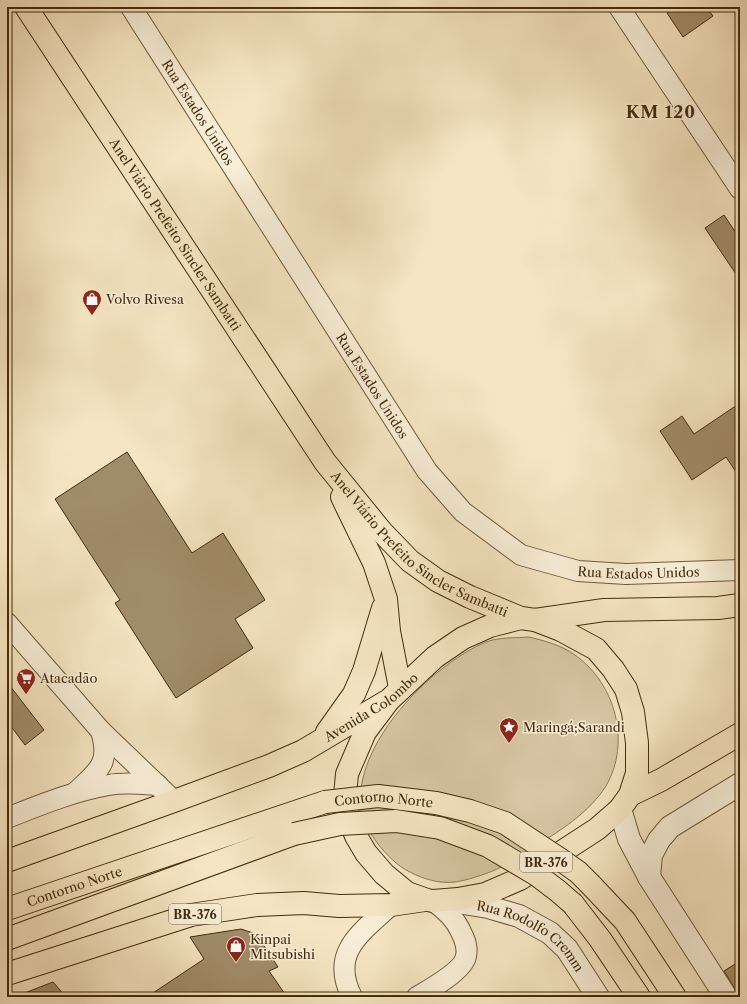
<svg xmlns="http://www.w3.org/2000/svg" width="747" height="1004" font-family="'Libre Caslon Text',serif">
<rect width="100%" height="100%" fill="#f5e5c2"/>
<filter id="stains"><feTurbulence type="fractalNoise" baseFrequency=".005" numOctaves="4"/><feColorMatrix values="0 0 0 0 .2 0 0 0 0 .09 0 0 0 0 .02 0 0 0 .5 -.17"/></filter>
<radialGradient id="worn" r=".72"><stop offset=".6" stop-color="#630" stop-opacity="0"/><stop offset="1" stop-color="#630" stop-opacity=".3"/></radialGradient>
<path fill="#d7c5a3" stroke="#8e7856" d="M529,637C545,641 561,645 575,655C616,684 631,743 606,786C587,816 552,836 522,854C513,859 505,866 495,870C483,875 468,880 455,882C440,884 423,879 410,872C397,866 386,854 378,844C371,834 362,822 361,810C352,745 431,665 486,642C499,637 515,638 529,637Z"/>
<path fill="#a18c6a" stroke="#452b0a" d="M675,7H706L713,16L683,37L667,13Z
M724,215L740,239V280L705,228Z
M740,403V478L726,457L692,480L660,431L682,416L694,434Z
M127,452L192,553L223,533L265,600L235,619L253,648L176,698L115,603L120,600L55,499Z
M7,682L44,730L25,745L7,721Z
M241,929L253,933L261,941L278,967L269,971L287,997H147L204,959L190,937Z
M740,961V997L724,971Z
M53,982L66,997H17V996Z"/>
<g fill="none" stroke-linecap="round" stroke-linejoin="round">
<defs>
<g id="minor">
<path id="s1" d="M131,7L427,471L463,512L521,555L578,571L626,574L740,570"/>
<path d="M619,7L740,189"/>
<path d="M7,623L101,731L174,801"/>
<path d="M76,792C98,771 111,764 101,731"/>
<path d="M7,818C40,805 74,791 109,785C125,782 142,784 158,785"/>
<path d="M352,997C329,952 362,932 391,905"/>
<path d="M417,997C429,990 464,970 466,956C468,947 465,940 461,932C455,918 445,909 433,901"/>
</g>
<g id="tertiary">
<path d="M620,809L629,839L649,877L726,997"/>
<path d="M649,877L651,855L659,840L670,827L740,784"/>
<path id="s2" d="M451,901L488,907L519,916L550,933L567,949L598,997"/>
</g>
<path id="primary" d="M535,620L604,610L718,608L740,605
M630,795L661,780L740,734"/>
<g id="trunk">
<path id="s3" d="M26,7L325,462L382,532L410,561L438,581L470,597L521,618"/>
<path d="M342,497L374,563L386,599L389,631L400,688"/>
<path d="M327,732L354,694L364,671L383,608"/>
<path id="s4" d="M7,861L174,801L269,766L303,751L389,700L435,657L463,638L490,626L521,618L535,620L561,630L596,649L613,669L626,689L633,712L637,743V773L630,795L620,809L597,829L520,879L485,894L458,899L433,901L427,900L407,893L384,874L366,853L356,836L348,816L345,796L347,774L365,732L389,700"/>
<path d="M7,974L191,915L257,905L304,903L339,906L391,905L425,900"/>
</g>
<g id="motorway">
<path d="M591,885L625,921L675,997"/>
<path d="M573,904L600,939L639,997"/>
<path id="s5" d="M7,909L325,802"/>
<path d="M7,939L294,834"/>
</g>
</defs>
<use href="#minor" stroke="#715a38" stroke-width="22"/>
<use href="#tertiary" stroke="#715a38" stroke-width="24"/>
<use href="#primary" stroke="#452b0a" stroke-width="24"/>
<use href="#trunk" stroke="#452b0a" stroke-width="24"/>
<use href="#motorway" stroke="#452b0a" stroke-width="24"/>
<use href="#minor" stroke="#f8eed7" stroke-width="20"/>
<use href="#tertiary" stroke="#f8eed7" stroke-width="22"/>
<use href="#primary" stroke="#f5e5c2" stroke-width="22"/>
<use href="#trunk" stroke="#f5e5c2" stroke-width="22"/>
<use href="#motorway" stroke="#f5e5c2" stroke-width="22"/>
<defs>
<g id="motorway-bridge">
<path id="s6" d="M325,802L378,796L436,803L470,811L505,823L561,860L578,872L591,885"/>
<path d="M294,834L340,824L396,821L440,828L488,846L537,875L558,891L573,904"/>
</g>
</defs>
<use href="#motorway-bridge" stroke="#452b0a" stroke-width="24" stroke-linecap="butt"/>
<use href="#motorway-bridge" stroke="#f5e5c2" stroke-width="22"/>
</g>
<defs>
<symbol id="shop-pin" viewBox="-11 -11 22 30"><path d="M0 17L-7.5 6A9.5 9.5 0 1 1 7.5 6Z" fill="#8f2418" stroke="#f8eed7"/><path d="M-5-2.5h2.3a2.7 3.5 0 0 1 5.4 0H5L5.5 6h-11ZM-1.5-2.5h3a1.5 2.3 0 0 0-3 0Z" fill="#fff"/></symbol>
<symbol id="supermarket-pin" viewBox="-11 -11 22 30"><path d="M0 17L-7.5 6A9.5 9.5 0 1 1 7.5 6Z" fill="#8f2418" stroke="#f8eed7"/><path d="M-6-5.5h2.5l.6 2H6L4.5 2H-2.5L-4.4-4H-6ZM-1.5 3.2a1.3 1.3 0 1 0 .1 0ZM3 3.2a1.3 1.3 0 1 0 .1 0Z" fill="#fff"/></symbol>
<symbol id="sight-pin" viewBox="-11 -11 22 30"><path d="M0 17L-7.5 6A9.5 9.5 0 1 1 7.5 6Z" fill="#8f2418" stroke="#f8eed7"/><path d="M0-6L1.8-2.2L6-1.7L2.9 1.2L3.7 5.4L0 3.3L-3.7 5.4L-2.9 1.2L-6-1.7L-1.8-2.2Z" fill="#fff"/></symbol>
</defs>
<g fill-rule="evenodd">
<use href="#shop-pin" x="81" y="288" width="22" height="30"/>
<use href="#supermarket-pin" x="15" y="667" width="22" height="30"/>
<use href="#sight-pin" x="498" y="716" width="22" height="30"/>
<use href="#shop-pin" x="225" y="935" width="22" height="30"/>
</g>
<g text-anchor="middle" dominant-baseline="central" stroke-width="3" stroke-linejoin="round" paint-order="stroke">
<g fill="#f8eed7" stroke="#7b6648" stroke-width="1">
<rect x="520" y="852" width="52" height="20" rx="3"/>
<rect x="169" y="904" width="52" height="20" rx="3"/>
</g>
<g font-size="12" font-weight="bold" fill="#452b0a">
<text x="546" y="862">BR-376</text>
<text x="195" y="914">BR-376</text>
</g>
<g font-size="13" fill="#452b0a" stroke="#f8eed7">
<text stroke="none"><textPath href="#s1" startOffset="125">Rua Estados Unidos</textPath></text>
<text stroke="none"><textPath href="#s3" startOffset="272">Anel Viário Prefeito Sincler Sambatti</textPath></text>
<text stroke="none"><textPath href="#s1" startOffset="449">Rua Estados Unidos</textPath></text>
<text stroke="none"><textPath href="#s3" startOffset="672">Anel Viário Prefeito Sincler Sambatti</textPath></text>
<text stroke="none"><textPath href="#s1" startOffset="797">Rua Estados Unidos</textPath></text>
<text stroke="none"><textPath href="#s4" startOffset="397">Avenida Colombo</textPath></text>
<text stroke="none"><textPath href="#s6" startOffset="59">Contorno Norte</textPath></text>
<text stroke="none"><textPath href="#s5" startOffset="71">Contorno Norte</textPath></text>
<text stroke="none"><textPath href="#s2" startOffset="90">Rua Rodolfo Cremm</textPath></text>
</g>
<g font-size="13" fill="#452b0a" stroke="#f8eed7" text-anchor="start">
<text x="106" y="299">Volvo Rivesa</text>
<text x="40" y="678">Atacadão</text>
<text x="523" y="727">Maringá;Sarandi</text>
<text x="250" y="939">Kinpai<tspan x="250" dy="15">Mitsubishi</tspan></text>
</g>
<g font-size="17" font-weight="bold" letter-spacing="1" fill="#452b0a" stroke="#f8eed7">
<text x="661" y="112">KM 120</text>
</g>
</g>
<rect width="747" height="1004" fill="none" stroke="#f5e5c2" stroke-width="24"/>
<rect x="8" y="8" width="731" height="988" fill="none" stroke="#452b0a" stroke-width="2"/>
<rect x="12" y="12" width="723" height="980" fill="none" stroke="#452b0a"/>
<rect width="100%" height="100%" filter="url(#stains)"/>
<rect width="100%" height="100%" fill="url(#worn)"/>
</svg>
